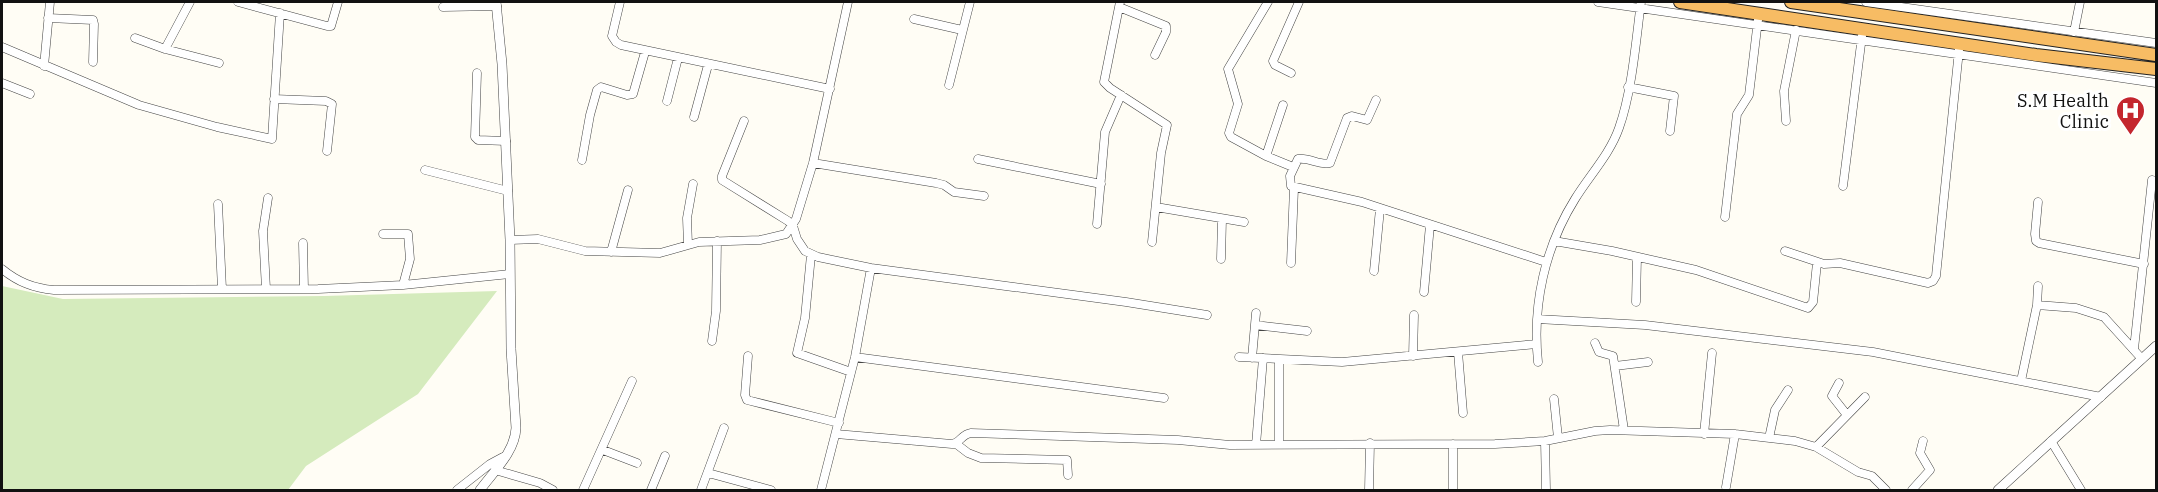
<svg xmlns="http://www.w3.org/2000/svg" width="2158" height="492" font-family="'IBM Plex Serif',serif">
<rect width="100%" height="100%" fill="#fffdf5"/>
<path fill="#d5ebbd" d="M2,286L63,299L324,296L497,291L418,394L306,466L288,490H2Z"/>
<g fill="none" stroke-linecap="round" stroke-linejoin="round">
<defs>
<path id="minor" d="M238,2L327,26H331L338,2
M620,2L612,36L616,42L621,45L830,89
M1120,2L1104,82L1110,88L1167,125L1161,153L1152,242
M1268,2L1228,69L1238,104L1229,133L1231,137L1266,156L1293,167
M1598,2L2156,83
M1866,2L2156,43
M443,7L497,6
M1119,7L1166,26V32L1155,55
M48,18L93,20L94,24L93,62
M914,19L962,30
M2074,32L2080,2
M135,38L165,49L219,63
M2,47L139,105L217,127L272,139L280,13
M165,49L190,2
M44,66L50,2
M477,73L475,137L478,140L506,141
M1291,73L1275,65L1273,61L1299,2
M2,83L30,94
M949,85L970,2
M1628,87L1674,96L1670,131
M274,99L326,101L332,104L327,151
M1376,100L1367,120L1352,116L1347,118L1330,163C1320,166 1309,157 1298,159L1290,176L1291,186L1362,202L1546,262
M667,101L678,58
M694,117L708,65
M744,121L722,176V180L788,221L793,226L797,239L805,251L818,257L871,268L1126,302L1207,315
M1786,121L1784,91L1796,30
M1266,156L1283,105
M978,159L1101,184
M582,160L590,115L597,90L601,87L627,95L633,94L645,52
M813,163L936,183L944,185L954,192L984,196
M425,170L508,191
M1843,186L1862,36
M2038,202L2035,234L2036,241L2039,243L2144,264
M218,204L222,289
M1156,207L1244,222
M1725,217L1737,114L1749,95L1758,20
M1097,224L1105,132L1121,95
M383,234H408L410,259L403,285
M510,240L538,239L585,251L660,253L699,242L760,240L786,234L796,219L813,163L848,2
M1554,241L1612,251L1696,270L1808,308L1813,302L1817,263
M303,243L304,289
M688,245L687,218L693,184
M1785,251L1824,264L1840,263L1928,283L1933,281L1936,276L1959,50
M611,252L628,190
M811,255L805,318L797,353L851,372
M1221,259L1222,219
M1291,263L1294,188
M2,269C18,282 33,288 54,290L318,289L403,285L510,274
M1374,271L1380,209
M266,289L263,231L268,198
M1424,292L1430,225
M1636,302L1637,257
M2037,305L2076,308L2104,317L2142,359
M1537,319L1645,325L1873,352L2101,397
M1255,325L1307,331
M712,341L716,311L717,241
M1595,343L1599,352L1613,356L1624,430
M2134,349L2152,180
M1458,352L1463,413
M748,356L745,395L747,400L839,423
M1413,356L1414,315
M855,357L1164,398
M1239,357L1342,362L1536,344
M1252,358L1256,313
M1279,359V444
M1538,362C1532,305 1545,247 1575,199C1589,176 1610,154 1619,128C1632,92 1636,40 1641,2
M1615,366L1648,362
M2021,381L2037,305L2038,286
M1839,383L1832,396L1847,415
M1554,399L1558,438
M836,434L952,444C960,443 962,434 971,433L1178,440L1230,445L1495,444L1545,441L1595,431L1610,430L1735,434L1795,441L1816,447L1858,472L1872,476L1886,490
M1704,434L1712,353
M1769,438L1775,410L1788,390
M1545,441L1546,490
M2051,441L2081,490
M955,443L968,453L981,458L1067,460L1068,475
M1453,444V490
M1256,445L1263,358
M1816,447L1865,397
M603,450L637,463
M495,470L540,483L553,490
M708,473L771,490
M1726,487L1735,434
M457,490L490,464L503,457
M583,490L632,381
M651,490L665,456
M701,490L724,428
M821,490L855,357L871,268
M1369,490L1370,443
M1912,490L1930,470L1920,453L1923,441"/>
<path id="tertiary" d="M480,490C493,472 515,452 516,428L511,349L510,240L502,64L496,2
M1998,490L2156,346"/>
<path id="trunk" d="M1680,2L2036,55L2156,69
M1791,2L2156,55"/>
</defs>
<use href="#minor" stroke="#444" stroke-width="9"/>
<use href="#tertiary" stroke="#444" stroke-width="10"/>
<use href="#trunk" stroke="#222" stroke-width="14"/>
<use href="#minor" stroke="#fff" stroke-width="8"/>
<use href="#tertiary" stroke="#fff" stroke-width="9"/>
<use href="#trunk" stroke="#f7bc64" stroke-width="12"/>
</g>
<defs>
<symbol id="hospital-pin" viewBox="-11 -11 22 30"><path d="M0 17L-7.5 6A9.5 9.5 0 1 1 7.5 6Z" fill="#c4262e" stroke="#fff"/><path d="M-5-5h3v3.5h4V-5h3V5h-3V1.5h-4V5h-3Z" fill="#fff"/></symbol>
</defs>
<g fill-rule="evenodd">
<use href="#hospital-pin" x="2114" y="94" width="33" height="45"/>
</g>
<g text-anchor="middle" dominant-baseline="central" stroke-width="6" stroke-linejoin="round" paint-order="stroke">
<g font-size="18" fill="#111" stroke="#fff" text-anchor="end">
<text x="2109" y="100">S.M Health<tspan x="2109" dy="21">Clinic</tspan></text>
</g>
</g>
<rect width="2158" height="492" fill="none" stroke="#111111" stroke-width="6"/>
</svg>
